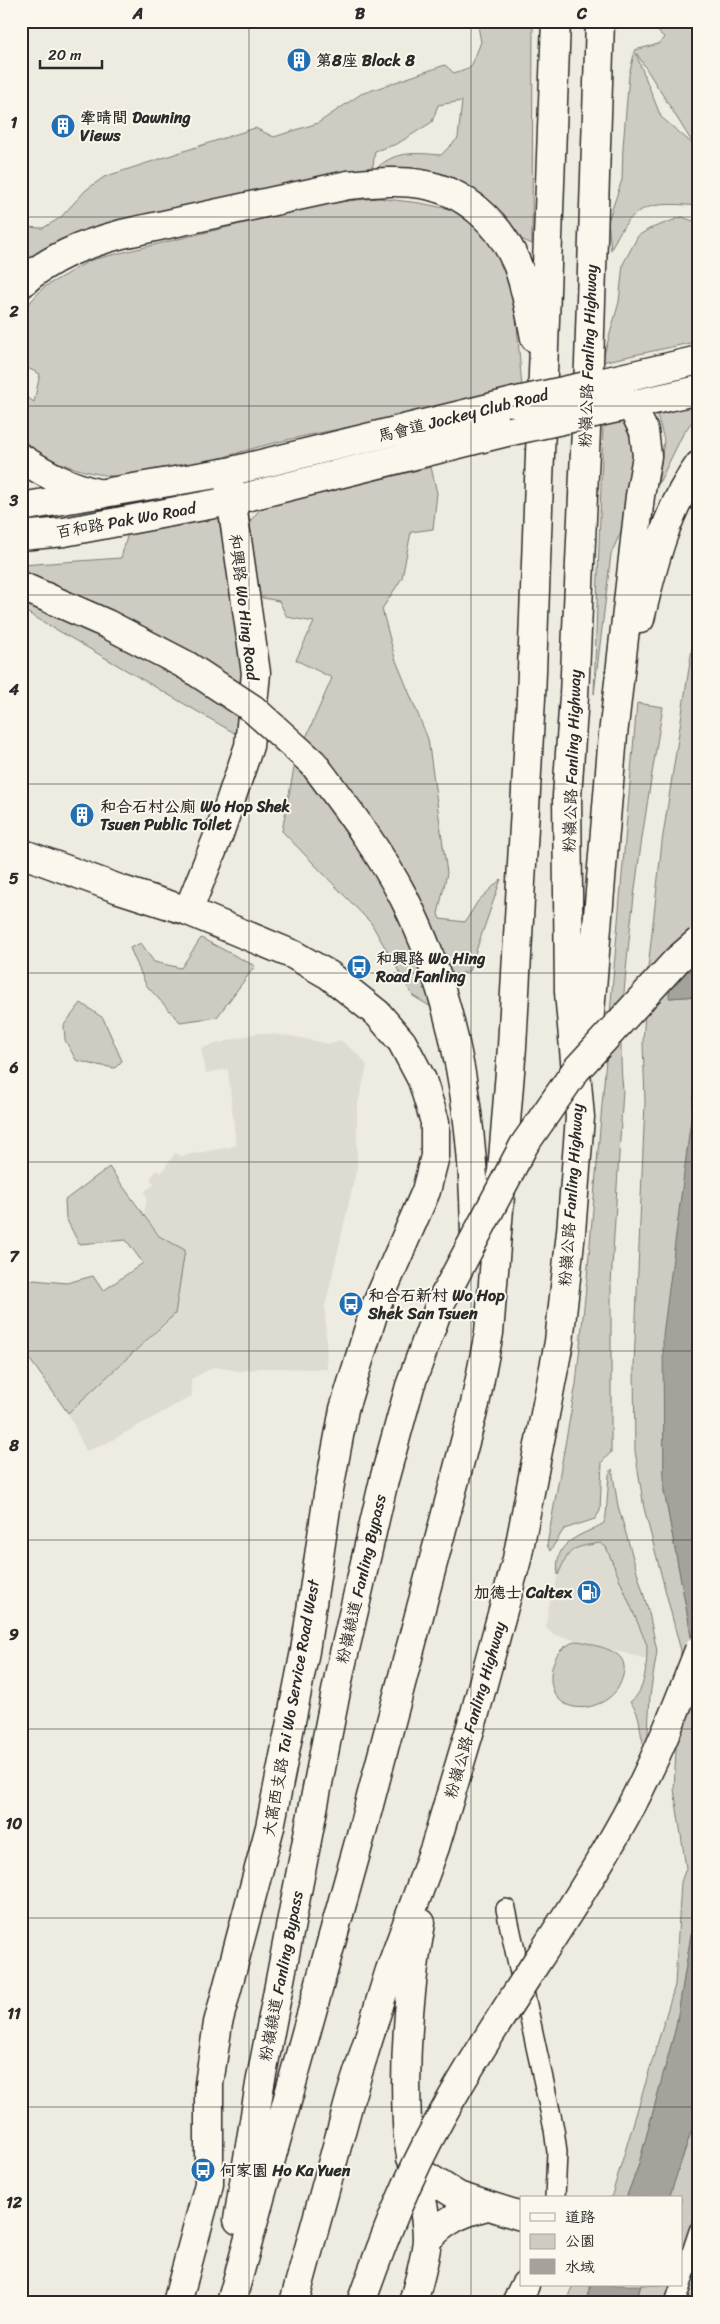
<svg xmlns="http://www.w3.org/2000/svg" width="720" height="2324" font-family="Sriracha,'LXGW WenKai TC',sans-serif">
<rect width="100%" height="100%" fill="#eeebe0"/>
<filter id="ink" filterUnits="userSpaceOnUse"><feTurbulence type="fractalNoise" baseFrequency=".02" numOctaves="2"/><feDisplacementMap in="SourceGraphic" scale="10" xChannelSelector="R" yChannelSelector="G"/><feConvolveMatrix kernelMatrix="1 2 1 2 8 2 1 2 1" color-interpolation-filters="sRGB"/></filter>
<g filter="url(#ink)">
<path fill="#dedbd1" d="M257,1033L291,1036L330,1044L340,1040L360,1056L367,1066L357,1108V1167L325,1307L327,1369L262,1368L239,1371L214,1367L191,1379L192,1396L105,1444L86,1451L68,1413L169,1321L185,1250L159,1236L144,1213L147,1198L145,1191L155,1184L150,1179L156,1170L161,1173L175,1153L181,1156L236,1146L228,1069L206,1073L201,1048Z
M600,1543L606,1547L647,1645V1659L552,1634L546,1627L548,1609L559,1572L567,1555L575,1548Z"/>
<path fill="#cecbc2" stroke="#7c7b76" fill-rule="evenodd" d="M477,21H533L532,244L521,239L483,198L375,170C394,150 416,153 441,155L458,138L462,101L438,105L432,122L397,144L375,151L373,166L363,171L21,269V227L43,228L60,218L86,190L104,177L255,128L274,137L318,123L361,94L445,65L454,73L471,67L481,42Z
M646,21H699V206C651,202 632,202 611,250L608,221L622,180L623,147L629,75L635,50L658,44L665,38ZM636,54H637L694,145L661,117Z
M378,198L420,203L454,210L482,229L513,276L522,388C490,396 458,405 426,412C374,423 322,431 270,444C224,455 179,475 131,477C102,478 49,465 28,444C16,433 21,408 21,393L34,402L40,374L21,365V312L44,287L91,260L328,203Z
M682,217L699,223V341L602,362L619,302L623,264L638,236L649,229Z
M699,401V412L683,434L658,485L664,440L656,410Z
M628,418L638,444L636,497L611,554L594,694L603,426Z
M431,467L437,493L433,529L411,532L402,578L382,609L395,658L428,739L447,873L438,914L440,919L465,922L478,901L501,879L469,971L453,976L436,1010L413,996L371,923L282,831L295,763L332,678L296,660L314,622L287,617L279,601L248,595L243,738L21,609V565L121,558L143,480L192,471L200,502L242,531L261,508Z
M699,604V946L670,998L699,996V1058L664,1332V1491L689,1623L699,1697V1886L676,2027L638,2167L626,2198H611L675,1985L681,1882L686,1868L674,1789L681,1651L644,1508L635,1451L634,1366L645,1102L643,1042L648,968L662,842Z
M637,703L663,707C649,791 635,875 627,960C623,1003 618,1047 623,1090L611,1284V1452L602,1462L600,1511L595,1519L564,1529L550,1551L547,1545L576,1384L587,1278Z
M201,938L255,966L217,1017L180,1022L146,985L130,948L141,943L154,962L181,968Z
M81,1003L103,1018L122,1061L115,1068L91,1064L76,1060L65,1040L64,1025Z
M109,1167L159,1236L185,1250L175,1314L68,1413L21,1347V1279L67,1283L93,1276L103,1291L143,1263L126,1240L79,1244L66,1218L65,1200Z
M612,1469L618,1506L649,1613L657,1651L650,1695L647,1751C636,1731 645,1720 630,1702C646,1692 647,1662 647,1645L606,1547L600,1543C571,1548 570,1547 558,1575C553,1539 581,1537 604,1523L606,1516L609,1475Z
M575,1641C583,1641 590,1644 597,1646C621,1652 631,1661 619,1686C610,1705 574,1717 558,1698C547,1686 550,1664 559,1652C563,1647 570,1644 575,1641Z
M699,2108V2217L681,2266V2198H669Z
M699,2225V2303H636L641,2285H674Z
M573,2285H591L585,2303H565Z"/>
<path fill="#a4a29a" stroke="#74726e" d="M699,946V996L669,998L671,956Z
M699,1058V1676L664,1491L663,1335Z
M699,1886V2108L669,2198H626L638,2167L676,2027Z
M591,2285H641L635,2303H585Z"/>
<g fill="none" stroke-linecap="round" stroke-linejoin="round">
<defs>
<path id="street" d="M506,1909L554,2129L557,2152L555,2198
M681,2285L699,2231
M675,2303L681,2285"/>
<path id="secondary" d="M591,385L699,360
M599,412L699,390
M21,507L228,472L513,402
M21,536L64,532L230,501L511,431
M21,853L119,889L188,911L294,955L329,975L378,1014L402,1042L422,1080L435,1122V1156L426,1191L375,1308L344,1409L328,1495L305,1651L270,1827L218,2023L209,2084V2184L177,2303
M188,911L219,834L249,746L256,673L229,483
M516,2303L525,2285"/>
<path id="highway" d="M21,284C49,257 85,244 122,234L348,185C372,183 397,180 421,184C465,191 500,223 517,264C526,287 530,313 535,338
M21,458C47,475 70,487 101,494
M21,586L107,624L186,665
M640,619C653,565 666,510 699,465
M313,763C345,806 379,850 404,898C459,1006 475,1128 475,1248
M587,1048L613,735L640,496L647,456L644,431L631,405L613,391L591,385
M411,2158L421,2173L458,2196L521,2216
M238,2220L260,2084L306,1845
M427,2240C445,2220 461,2213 487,2206
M231,2303L361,1835L475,1404L489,1333L512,1047L531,698L556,21
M294,2303L351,2095L390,1970L435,1847L475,1713L517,1559L559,1342L571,1232L580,1117L569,992L567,796L574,696L589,363L600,21
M413,2303C418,2284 426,2258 427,2239C427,2200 408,2163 407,2123C404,2057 409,1988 421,1923"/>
</defs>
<use href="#street" stroke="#2b2b2b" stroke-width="22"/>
<use href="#secondary" stroke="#2b2b2b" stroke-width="31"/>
<use href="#highway" stroke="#2b2b2b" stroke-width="31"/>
<use href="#street" stroke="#fbf7ec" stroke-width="19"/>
<use href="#secondary" stroke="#fbf7ec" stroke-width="28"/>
<use href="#highway" stroke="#fbf7ec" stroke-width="28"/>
<defs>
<path id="secondary-bridge" d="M513,402L591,385
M511,431L599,412"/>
<path id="highway-bridge" d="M186,665L253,709L313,763
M306,1845L340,1671L384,1480L410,1386L440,1304L524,1145L576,1070L677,960L699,941
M361,2303C383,2240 407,2178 440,2119C497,2015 569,1920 626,1816C655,1762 677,1707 699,1650"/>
</defs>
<use href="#secondary-bridge" stroke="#2b2b2b" stroke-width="31" stroke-linecap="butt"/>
<use href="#highway-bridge" stroke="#2b2b2b" stroke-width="31" stroke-linecap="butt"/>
<use href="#secondary-bridge" stroke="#fbf7ec" stroke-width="28"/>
<use href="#highway-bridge" stroke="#fbf7ec" stroke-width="28"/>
</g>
</g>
<path fill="none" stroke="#2b2b2b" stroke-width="1" stroke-opacity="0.55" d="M249,21V2303M471,21V2303M21,217H699M21,406H699M21,595H699M21,784H699M21,973H699M21,1162H699M21,1351H699M21,1540H699M21,1729H699M21,1918H699M21,2107H699"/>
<defs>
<symbol id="building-disc" viewBox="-11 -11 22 22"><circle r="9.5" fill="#1f6fb2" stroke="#fbf7ec"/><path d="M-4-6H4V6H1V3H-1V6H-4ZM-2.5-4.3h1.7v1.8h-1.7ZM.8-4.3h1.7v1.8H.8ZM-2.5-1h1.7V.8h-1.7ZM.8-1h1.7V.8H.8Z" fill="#fff"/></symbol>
<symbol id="bus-disc" viewBox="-11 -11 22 22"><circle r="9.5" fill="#1f6fb2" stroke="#fbf7ec"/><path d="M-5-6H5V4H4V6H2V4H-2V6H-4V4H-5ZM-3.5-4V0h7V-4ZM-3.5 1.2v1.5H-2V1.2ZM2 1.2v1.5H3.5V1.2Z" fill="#fff"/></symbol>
<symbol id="fuel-disc" viewBox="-11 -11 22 22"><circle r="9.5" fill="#1f6fb2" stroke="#fbf7ec"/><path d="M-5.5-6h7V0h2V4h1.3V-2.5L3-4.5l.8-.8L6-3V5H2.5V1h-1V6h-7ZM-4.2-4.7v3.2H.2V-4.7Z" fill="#fff"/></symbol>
</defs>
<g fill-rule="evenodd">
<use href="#building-disc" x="285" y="46" width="28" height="28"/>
<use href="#building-disc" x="49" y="112" width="28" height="28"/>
<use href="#building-disc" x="68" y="801" width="28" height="28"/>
<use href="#bus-disc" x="345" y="953" width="28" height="28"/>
<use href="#bus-disc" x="337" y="1290" width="28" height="28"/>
<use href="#fuel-disc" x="575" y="1578" width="28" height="28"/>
<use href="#bus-disc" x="189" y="2156" width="28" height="28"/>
</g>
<g text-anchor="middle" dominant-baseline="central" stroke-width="4" stroke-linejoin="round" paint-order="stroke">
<g font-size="16" font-weight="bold" fill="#2b2b2b" stroke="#fbf7ec" text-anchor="start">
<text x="316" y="60">第8座 Block 8</text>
<text x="80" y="117">牽晴間 Dawning<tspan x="80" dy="18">Views</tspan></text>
<text x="100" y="806">和合石村公廁 Wo Hop Shek<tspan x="100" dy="18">Tsuen Public Toilet</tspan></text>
<text x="376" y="958">和興路 Wo Hing<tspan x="376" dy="18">Road Fanling</tspan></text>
<text x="368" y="1295">和合石新村 Wo Hop<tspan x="368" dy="18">Shek San Tsuen</tspan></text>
<text x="572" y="1592" text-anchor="end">加德士 Caltex</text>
<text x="220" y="2170">何家園 Ho Ka Yuen</text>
</g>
<g font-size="16" fill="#2b2b2b" stroke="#fbf7ec">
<text transform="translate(588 356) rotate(-88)">粉嶺公路 Fanling Highway</text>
<text transform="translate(463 415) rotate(-14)">馬會道 Jockey Club Road</text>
<text transform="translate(126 520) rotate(-10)">百和路 Pak Wo Road</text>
<text transform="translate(244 607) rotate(83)">和興路 Wo Hing Road</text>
<text transform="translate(572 761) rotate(-88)">粉嶺公路 Fanling Highway</text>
<text transform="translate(571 1195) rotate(-86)">粉嶺公路 Fanling Highway</text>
<text transform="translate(361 1579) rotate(-77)">粉嶺繞道 Fanling Bypass</text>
<text transform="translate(291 1708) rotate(-80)">大窩西支路 Tai Wo Service Road West</text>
<text transform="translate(475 1710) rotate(-74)">粉嶺公路 Fanling Highway</text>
<text transform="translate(281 1976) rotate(-79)">粉嶺繞道 Fanling Bypass</text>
</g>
</g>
<rect width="720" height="2324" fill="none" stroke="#fbf7ec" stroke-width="55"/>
<rect x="520" y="2196" width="162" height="90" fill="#fbf7ec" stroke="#a8a59f"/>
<rect x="530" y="2213" width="25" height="8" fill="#fbf7ec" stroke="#a8a59f"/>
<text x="565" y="2222" font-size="15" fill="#2b2b2b">道路</text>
<rect x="530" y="2234" width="25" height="15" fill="#cecbc2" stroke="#a8a59f"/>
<text x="565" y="2246" font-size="15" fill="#2b2b2b">公園</text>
<rect x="530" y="2259" width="25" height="15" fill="#a4a29a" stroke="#a8a59f"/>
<text x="565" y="2272" font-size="15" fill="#2b2b2b">水域</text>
<path d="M40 60v8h62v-8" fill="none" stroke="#2b2b2b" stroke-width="2.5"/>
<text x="48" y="60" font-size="15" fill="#2b2b2b" stroke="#fbf7ec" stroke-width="4" paint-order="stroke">20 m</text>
<rect x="28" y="28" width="664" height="2268" fill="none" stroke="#2b2b2b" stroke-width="2"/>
<g font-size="16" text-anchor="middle" font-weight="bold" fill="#2b2b2b">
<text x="138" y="19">A</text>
<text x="360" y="19">B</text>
<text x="582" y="19">C</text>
<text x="14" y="128">1</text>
<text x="14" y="317">2</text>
<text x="14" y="506">3</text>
<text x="14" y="695">4</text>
<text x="14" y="884">5</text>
<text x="14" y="1073">6</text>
<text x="14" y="1262">7</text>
<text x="14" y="1451">8</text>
<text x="14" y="1640">9</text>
<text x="14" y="1829">10</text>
<text x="14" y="2019">11</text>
<text x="14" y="2208">12</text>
</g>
</svg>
